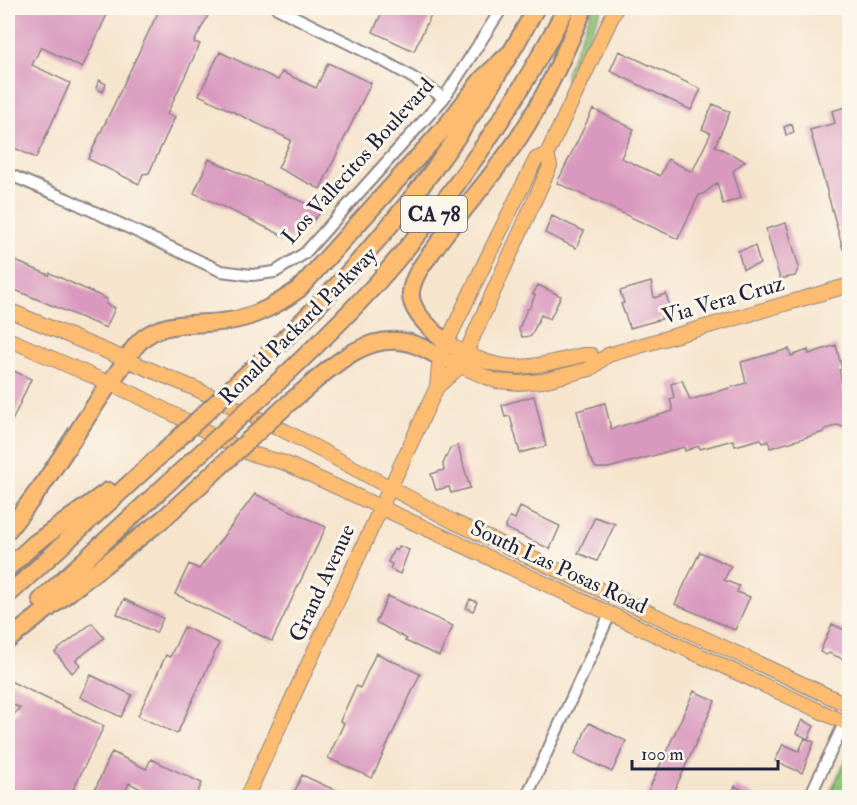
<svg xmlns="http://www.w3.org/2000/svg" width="857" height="805" font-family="'IM FELL Double Pica',serif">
<rect width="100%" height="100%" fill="#fbf7ec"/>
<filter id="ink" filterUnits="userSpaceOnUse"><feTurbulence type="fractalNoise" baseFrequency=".0167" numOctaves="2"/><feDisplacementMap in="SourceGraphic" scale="12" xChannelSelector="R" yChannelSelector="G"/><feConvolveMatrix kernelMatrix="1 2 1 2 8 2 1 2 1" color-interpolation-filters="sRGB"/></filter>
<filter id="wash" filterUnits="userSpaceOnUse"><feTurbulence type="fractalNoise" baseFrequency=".008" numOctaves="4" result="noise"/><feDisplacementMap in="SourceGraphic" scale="24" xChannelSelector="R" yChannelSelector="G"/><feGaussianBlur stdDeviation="1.35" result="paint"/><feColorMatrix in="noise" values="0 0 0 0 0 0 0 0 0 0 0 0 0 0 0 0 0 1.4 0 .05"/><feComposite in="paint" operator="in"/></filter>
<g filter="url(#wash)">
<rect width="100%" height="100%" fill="#f6e4cc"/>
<path fill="#8ec679" stroke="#58745a" stroke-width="1.5" d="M593,8H602L566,83V72Z
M849,753V797H828Z"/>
<g id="blocks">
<path fill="#d999be" d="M8,8H110L82,68L41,47L32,65L70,83L36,158L8,145Z
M160,8H212L194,42L200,44L167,114L175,117L149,173L143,174L139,184L88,159Z
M384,8H434L414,51L373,32Z
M619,51L701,89L691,110L610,71Z
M220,52L278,80L282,72L316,88L328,63L371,83L320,189L278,168L291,140L199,95Z
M99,80L106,84L103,92L96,88Z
M713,104L730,112L715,146L745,161L733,171L741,198L723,204L717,183L703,194L699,195L678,239L557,183L593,109L634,129L621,158L660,176L668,159L692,172L711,133L702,129Z
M849,106V247L843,249L810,130L835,123L832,111Z
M792,124L794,132L786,135L784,127Z
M209,159L322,211L294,241L194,193Z
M552,216L584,231L576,248L545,233Z
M786,223L799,267L795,276L780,279L766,229Z
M755,246L760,264L743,269L738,251Z
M8,258L49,275L50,273L107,299L106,304L115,308L106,328L8,287Z
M651,282L654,298L666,294L672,314L661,317L662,319L630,328L621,304L624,303L620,291Z
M538,285L561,296L550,319L541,315L531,336L522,337L519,329L527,309H529L535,295L533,294Z
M836,345L842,369L839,370L849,412V425L843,427L837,425L824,430V432L770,448L769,441L763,443L761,439L735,446L733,440L700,449L699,446L685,451L684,447L609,468H596L589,457L577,411L605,403L611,429L673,411L670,399L674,398L671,384L682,380L690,400L746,383L741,362L789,349L791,356L808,350L809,354Z
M8,368L31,379L8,430Z
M534,396L546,446L520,453L510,416L505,417L502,405Z
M458,446L470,488L451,493L449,487L436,490L431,474L444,470L443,464L450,448Z
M255,494L326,527L272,641L175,594L189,564L199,569Z
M520,507L560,526L550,549L505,528L510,517L515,519Z
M595,517L615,524L597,561L578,553Z
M399,546L409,550L400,574L390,569L392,564L388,562L394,549L397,551Z
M700,552L731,566L724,580L739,586L737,592L750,597L735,630L675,604Z
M388,596L453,626L439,656L405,641L407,639L376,622Z
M124,599L163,618L156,633L117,614Z
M470,599L477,602L473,611L466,608Z
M92,623L104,638L76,660L80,665L72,673L55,652Z
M832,624L849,632V651L845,660L829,653L826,655L820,652Z
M184,627L219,643L177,734L138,716L166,655L170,657Z
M376,653L420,674L372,778L328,758L344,723L340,721L356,686L360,688Z
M91,675L132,695L121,717L80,697Z
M8,680L104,726L69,798H8V720L20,708L8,702Z
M694,691L715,701L671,798H645Z
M802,720L814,726L808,739L796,733Z
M589,723L626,741L612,772L575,754Z
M805,738L814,742L802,773L775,761L783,744L799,751Z
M112,752L146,769L151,759L202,783L195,798H160L129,783L123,798H91Z
M302,775L352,798H292Z
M735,786L759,798H730Z"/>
</g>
</g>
<g filter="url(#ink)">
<use href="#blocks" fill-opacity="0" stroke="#8c8384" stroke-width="1.5"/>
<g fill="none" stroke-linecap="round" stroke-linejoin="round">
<defs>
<path id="minor" d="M277,8C333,37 392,61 444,98
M8,174L67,199L221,271L252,275L275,272L305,253L444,98L502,8
M526,798L610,614
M809,798L850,711"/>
<path id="major" d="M8,310L196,389L285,431L454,522L850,706
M8,339L136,395L248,453L285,463L850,725
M446,343C504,375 521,370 583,355H591
M440,357L486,377L497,381L519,383L542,381L590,369L608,355L850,285
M437,387L460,366L550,166L547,154
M246,798L437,387L440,357L488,256L536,159L547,154L616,8"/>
<path id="highway" d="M446,343C434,331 409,312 411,292C413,274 427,259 437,245C463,209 493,175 518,139C545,98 565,53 584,8
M238,382C361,272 458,153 536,8
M266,393C304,358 341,322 376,284C450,200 515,107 566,8
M290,402C324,375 362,330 410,343C421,346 431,352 440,357
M8,530C19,516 30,502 41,487C68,448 92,407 120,369C130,355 136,340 153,332C176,321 204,325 229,321C256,317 278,304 299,289L446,126L482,79L512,51
M8,568L34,544L108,491
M8,595L165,451
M41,600L192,461
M8,640L163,519L211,475"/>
</defs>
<use href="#minor" stroke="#8c8384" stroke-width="14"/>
<use href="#major" stroke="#8c8384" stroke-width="16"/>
<use href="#highway" stroke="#8c8384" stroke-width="20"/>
<use href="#minor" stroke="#fff" stroke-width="10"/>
<use href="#major" stroke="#febc70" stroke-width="14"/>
<use href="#highway" stroke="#febc70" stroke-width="16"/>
<defs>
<path id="highway-bridge" d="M165,451L238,382
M192,461L266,393
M211,475L290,402"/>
</defs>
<use href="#highway-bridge" stroke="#8c8384" stroke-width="20" stroke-linecap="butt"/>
<use href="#highway-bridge" stroke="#febc70" stroke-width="16"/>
</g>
</g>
<g text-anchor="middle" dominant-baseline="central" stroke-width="6" stroke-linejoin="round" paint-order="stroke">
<rect fill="#fbf7ec" stroke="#636270" stroke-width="1.5" x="401" y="196" width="66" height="36" rx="4.5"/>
<g font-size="21" font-weight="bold" fill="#22223b">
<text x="434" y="214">CA 78</text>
</g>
<g font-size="22" fill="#22223b" stroke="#fbf7ec">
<text transform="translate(358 161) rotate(-48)">Los Vallecitos Boulevard</text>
<text transform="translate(723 300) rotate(-16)">Via Vera Cruz</text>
<text transform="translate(298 326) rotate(-45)">Ronald Packard Parkway</text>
<text transform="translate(559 567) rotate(25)">South Las Posas Road</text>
<text transform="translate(322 583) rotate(-65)">Grand Avenue</text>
</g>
</g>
<rect width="857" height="805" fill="none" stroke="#fbf7ec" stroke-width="30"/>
<path d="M632 760v9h146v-9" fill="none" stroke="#22223b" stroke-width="3"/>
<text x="641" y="760" font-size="18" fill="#22223b" stroke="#fbf7ec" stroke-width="4.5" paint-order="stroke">100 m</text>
</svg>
